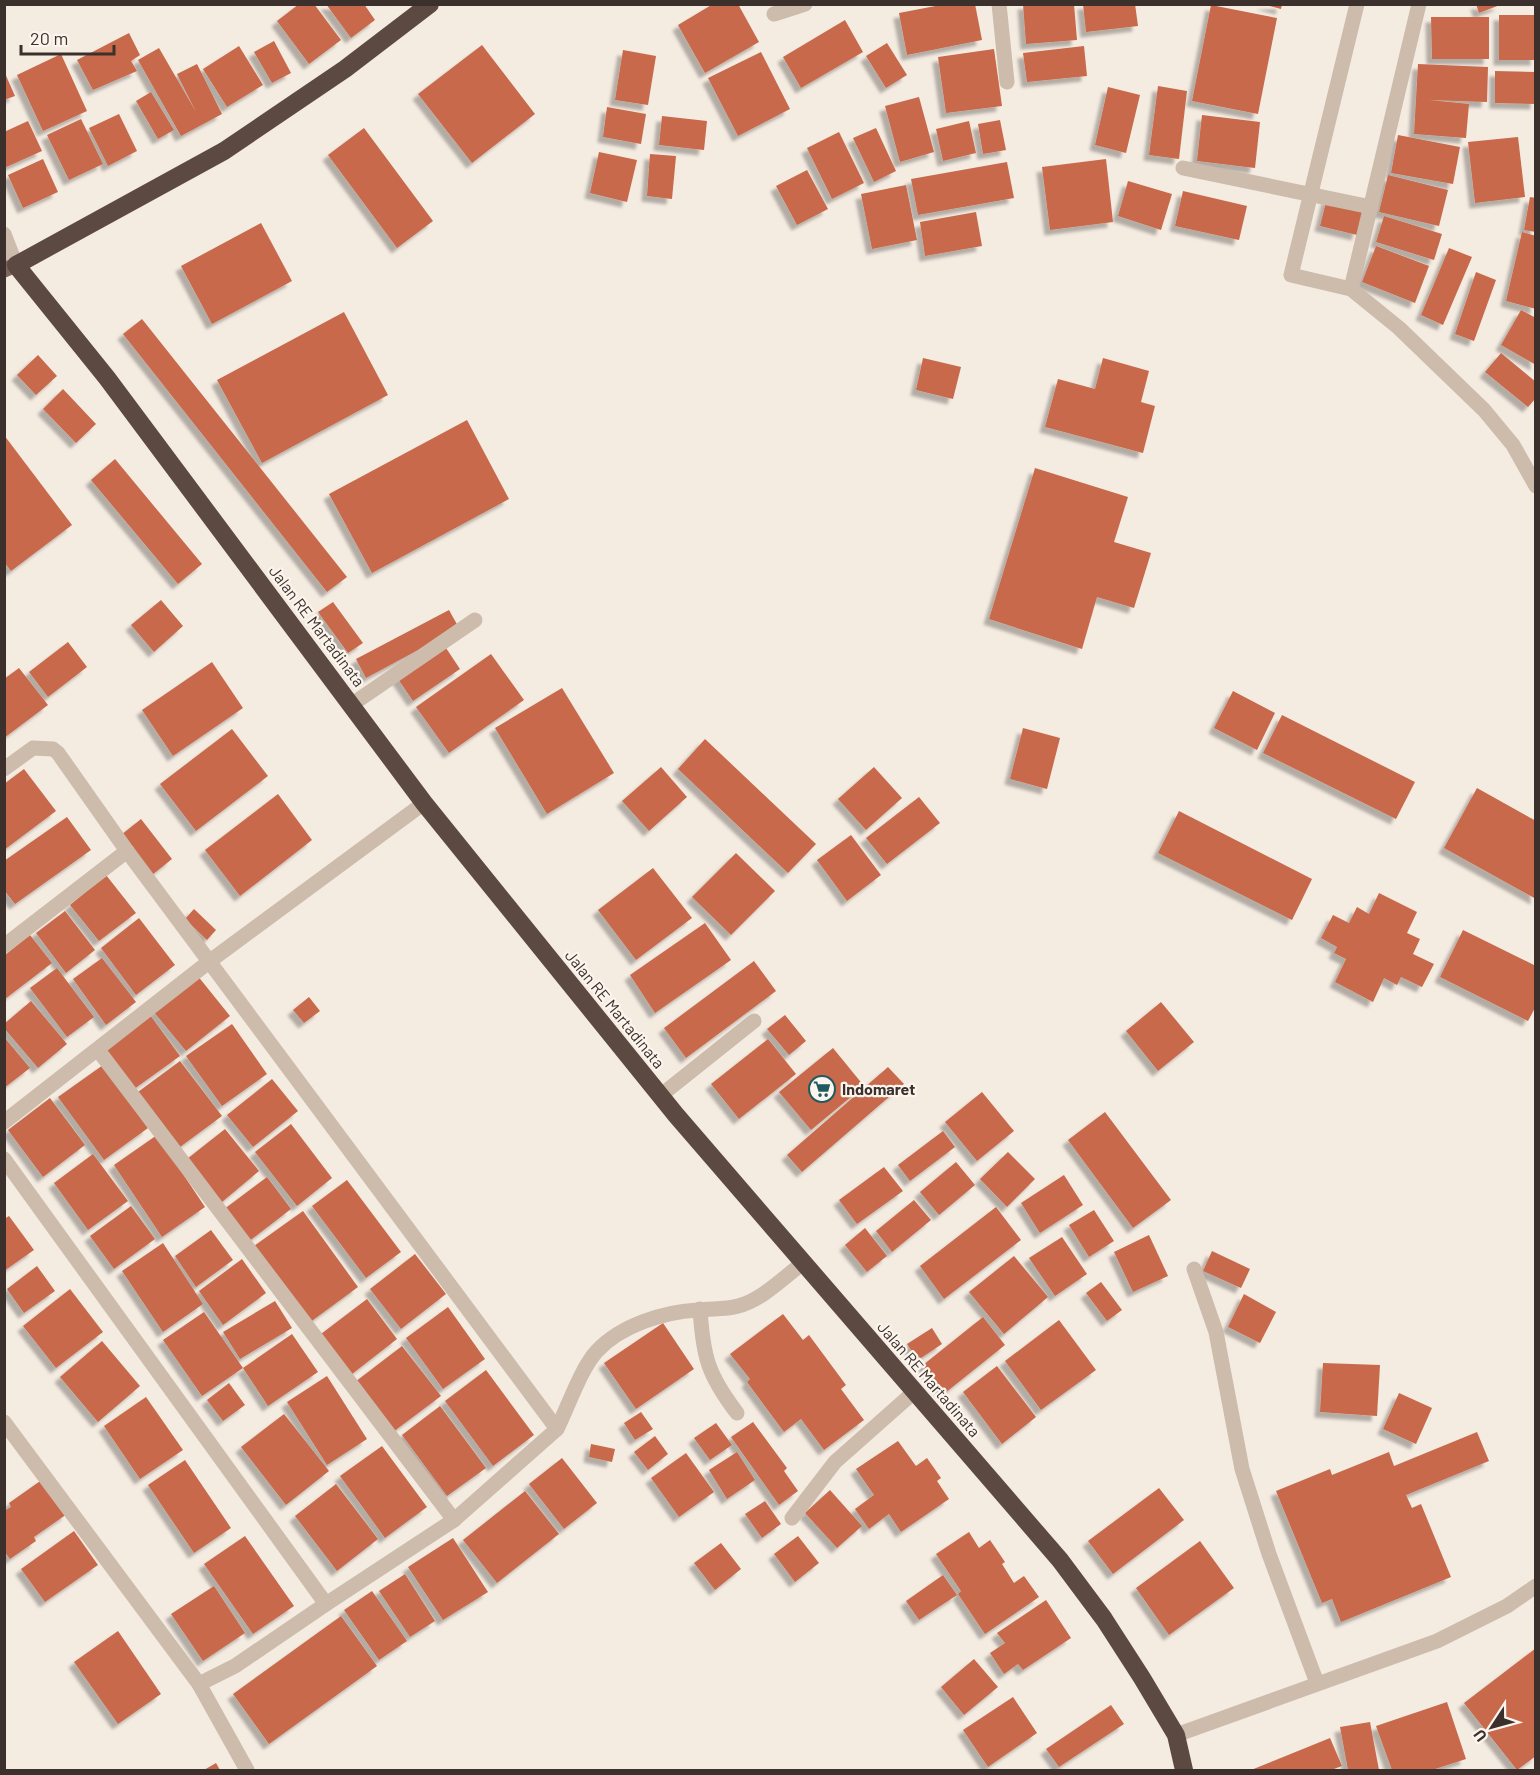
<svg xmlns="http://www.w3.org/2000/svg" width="1540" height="1775" font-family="Barlow,sans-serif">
<defs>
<filter id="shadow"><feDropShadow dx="-5.5" dy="5.5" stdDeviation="1.5" flood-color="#0004"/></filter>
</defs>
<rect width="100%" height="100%" fill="#f4ebe1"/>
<!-- building -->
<g fill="#c8694b" filter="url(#shadow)">
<path d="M299 4H314L341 40 309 64 277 21Z"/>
<path d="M326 4H364L375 20 351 38Z"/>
<path d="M713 4H738L759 42 705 73 678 25Z"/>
<path d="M946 4H975L982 40 907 55 899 13Z"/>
<path d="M1023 4H1074L1077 40 1026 44Z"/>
<path d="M1083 4H1135L1138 26 1086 32Z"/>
<path d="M1262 4H1282L1281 9Z"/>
<path d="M1476 4H1499L1500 5 1479 13Z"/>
<path d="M1211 5 1277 18 1258 114 1192 101Z"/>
<rect x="1499" y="15" width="37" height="45"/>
<path d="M1431 17H1489V59H1432Z"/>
<path d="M845 20 863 52 801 88 783 57Z"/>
<path d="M129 33 140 55 131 61 137 71 93 90 77 60Z"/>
<path d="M274 41 291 73 272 83 254 52Z"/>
<path d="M887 43 907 75 886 88 866 56Z"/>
<path d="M482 45 535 114 472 163 418 94Z"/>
<path d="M239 46 263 85 227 107 203 69Z"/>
<path d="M1084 46 1087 76 1027 82 1023 53Z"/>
<path d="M159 48 196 112 177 74 197 64 222 114 181 136 138 60Z"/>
<path d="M994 49 1002 106 946 113 938 57Z"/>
<path d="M623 50 656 56 648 105 615 100Z"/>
<path d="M761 52 790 109 738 136 708 78Z"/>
<path d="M61 54 87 111 43 131 17 75Z"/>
<path d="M1418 64 1488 67 1487 102 1429 100 1469 104 1466 138 1414 134Z"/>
<path d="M4 71 15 96 4 100Z"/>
<path d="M1495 71 1536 72V104L1495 103Z"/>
<path d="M1158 86 1187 91 1179 159 1149 155Z"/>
<path d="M1108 87 1140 95 1126 153 1095 145Z"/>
<path d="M151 92 174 130 158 139 136 101Z"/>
<path d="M919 97 934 152 900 162 885 106Z"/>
<path d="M607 107 646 114 641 144 603 137Z"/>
<path d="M119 114 137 151 108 166 89 128Z"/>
<path d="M1202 115 1260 122 1255 168 1197 161Z"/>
<path d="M662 116 707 121 704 150 659 145Z"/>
<path d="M81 119 103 164 69 180 47 135Z"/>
<path d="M1000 120 1006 150 983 154 978 124Z"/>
<path d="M28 121 42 151 4 168V132Z"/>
<path d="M969 121 976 153 943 161 936 129Z"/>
<path d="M364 128 433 221 397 248 328 155Z"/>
<path d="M876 128 896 171 874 182 853 138Z"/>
<path d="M839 132 864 183 832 199 807 148Z"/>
<path d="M1398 135 1460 147 1453 184 1391 173Z"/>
<path d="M1518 137 1525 197 1475 203 1468 142Z"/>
<path d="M599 152 637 160 627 202 590 193Z"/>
<path d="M650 154 676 156 672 199 647 196Z"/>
<path d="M43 159 58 192 23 208 8 175Z"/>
<path d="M1106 159 1113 222 1050 230 1042 167Z"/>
<path d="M1007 162 1014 198 918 215 911 179Z"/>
<path d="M807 170 828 209 797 225 776 186Z"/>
<path d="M1388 175 1448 190 1439 226 1379 212Z"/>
<path d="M1128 181 1172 194 1161 230 1118 216Z"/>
<path d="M906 185 917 240 872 249 861 194Z"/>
<path d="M1183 191 1247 206 1239 240 1175 226Z"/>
<path d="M1530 197 1536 198V232L1524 230Z"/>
<path d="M1327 198 1364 207 1357 235 1320 226Z"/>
<path d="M976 212 982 246 925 256 920 222Z"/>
<path d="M1384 216 1442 234 1434 260 1376 242Z"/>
<path d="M261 223 292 281 212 324 181 266Z"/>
<path d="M1522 232 1536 236V309L1506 301Z"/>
<path d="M1376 246 1429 266 1415 303 1362 282Z"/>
<path d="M1449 248 1472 257 1443 325 1421 315Z"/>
<path d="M1476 272 1496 280 1474 341 1455 334Z"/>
<path d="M1521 310 1536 318V365L1501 345Z"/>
<path d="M344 312 388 395 262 463 217 380Z"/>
<path d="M142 319 347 577 327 592 123 334Z"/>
<path d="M1501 353 1536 382V398L1528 407 1485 372Z"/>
<path d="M38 355 57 376 36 395 17 375Z"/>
<path d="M923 358 961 367 953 399 916 390Z"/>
<path d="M1103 358 1149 371 1141 402 1155 406 1143 453 1045 427 1058 379 1095 389Z"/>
<path d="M63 389 96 424 76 443 43 409Z"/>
<path d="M467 420 509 499 372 573 329 494Z"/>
<path d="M4 435 72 525 11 571 4 562Z"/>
<path d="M115 459 202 564 178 584 91 480Z"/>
<path d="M1035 468 1128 497 1114 542 1151 553 1134 608 1097 597 1082 649 989 619Z"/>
<path d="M161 600 183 626 154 652 131 625Z"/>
<path d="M333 602 363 643 348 653 318 612Z"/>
<path d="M449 610 459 628 366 678 356 659Z"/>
<path d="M68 642 87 667 48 697 29 672Z"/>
<path d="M444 645 460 669 413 701 396 676Z"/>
<path d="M491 654 524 700 449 753 416 707Z"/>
<path d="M212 662 243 708 173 756 142 710Z"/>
<path d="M19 668 48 705 4 738V679Z"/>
<path d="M562 688 614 773 547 814 495 728Z"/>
<path d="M1233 691 1275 713 1257 750 1214 728Z"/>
<path d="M1282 715 1415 782 1396 819 1263 753Z"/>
<path d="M1023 728 1060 738 1047 789 1010 779Z"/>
<path d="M232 729 268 776 196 831 160 784Z"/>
<path d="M705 739 816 844 788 873 678 769Z"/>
<path d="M661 767 687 797 649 831 622 801Z"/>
<path d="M874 767 902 798 866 830 838 799Z"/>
<path d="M24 769 56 811 4 850V784Z"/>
<path d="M1477 788 1536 821V899L1444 848Z"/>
<path d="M278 794 312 840 240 896 205 850Z"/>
<path d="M919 797 940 823 887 864 866 838Z"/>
<path d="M1179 811 1312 879 1292 920 1158 853Z"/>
<path d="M67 817 91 850 15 904 4 890V861Z"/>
<path d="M141 819 172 859 152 875 121 835Z"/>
<path d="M851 835 881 875 847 901 817 860Z"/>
<path d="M736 853 775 891 731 935 692 897Z"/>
<path d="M653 868 692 918 636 960 598 910Z"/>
<path d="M106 875 136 913 99 941 70 905Z"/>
<path d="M1379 893 1417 912 1407 933 1420 939 1413 954 1434 964 1422 987 1401 977 1397 985 1384 978 1373 1002 1335 982 1346 959 1334 953 1337 947 1321 938 1333 915 1349 923 1357 907 1369 914Z"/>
<path d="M194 909 216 930 207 940 185 919Z"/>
<path d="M65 911 95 950 66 973 36 933Z"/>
<path d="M139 918 175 965 136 995 101 948Z"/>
<path d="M705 923 731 960 655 1013 630 975Z"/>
<path d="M1463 930 1536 966V1006L1528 1021 1440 977Z"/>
<path d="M30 935 52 963 5 999V955Z"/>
<path d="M102 958 136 1002 106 1025 73 979Z"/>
<path d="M754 961 776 991 686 1058 664 1028Z"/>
<path d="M57 968 94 1017 67 1037 30 988Z"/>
<path d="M197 975 230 1016 186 1051 153 1011Z"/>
<path d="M309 997 320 1011 304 1023 293 1010Z"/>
<path d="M31 1001 67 1044 38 1068 4 1028V1024Z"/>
<path d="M1161 1002 1194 1042 1158 1071 1126 1031Z"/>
<path d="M150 1015 180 1056 134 1089 105 1048Z"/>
<path d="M785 1015 806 1041 789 1055 767 1029Z"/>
<path d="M232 1024 267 1074 222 1106 186 1056Z"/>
<path d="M4 1037 30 1068 4 1088Z"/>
<path d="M768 1039 796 1074 739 1119 711 1084Z"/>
<path d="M833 1048 864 1086 811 1130 779 1092Z"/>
<path d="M180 1061 222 1116 180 1147 138 1092Z"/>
<path d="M103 1065 148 1128 104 1160 58 1097Z"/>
<path d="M888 1067 904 1084 802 1172 787 1155Z"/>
<path d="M272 1079 298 1111 253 1147 227 1115Z"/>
<path d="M982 1092 1014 1131 977 1161 945 1122Z"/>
<path d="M50 1098 85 1145 43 1177 8 1130Z"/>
<path d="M1105 1112 1171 1200 1133 1228 1068 1140Z"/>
<path d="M291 1124 332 1178 297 1206 255 1152Z"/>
<path d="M225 1129 259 1171 222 1202 187 1159Z"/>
<path d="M943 1131 955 1147 910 1181 898 1165Z"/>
<path d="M157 1135 205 1207 162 1237 114 1165Z"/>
<path d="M1008 1152 1035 1179 1007 1207 980 1179Z"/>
<path d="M93 1154 128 1201 88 1230 54 1183Z"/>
<path d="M956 1162 975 1185 939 1215 920 1192Z"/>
<path d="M884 1167 903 1191 857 1224 839 1200Z"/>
<path d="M1064 1175 1083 1205 1040 1233 1021 1203Z"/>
<path d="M267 1177 291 1209 248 1242 223 1210Z"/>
<path d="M347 1180 401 1252 366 1278 312 1206Z"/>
<path d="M914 1200 931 1220 892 1252 876 1231Z"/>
<path d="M131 1206 155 1239 114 1269 90 1236Z"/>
<path d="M996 1207 1021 1240 944 1299 920 1266Z"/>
<path d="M1094 1210 1114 1241 1089 1257 1069 1225Z"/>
<path d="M303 1211 358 1287 309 1323 254 1246Z"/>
<path d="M9 1216 34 1250 4 1271V1219Z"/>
<path d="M865 1228 887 1256 867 1272 845 1245Z"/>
<path d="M211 1230 233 1260 196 1287 175 1256Z"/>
<path d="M1149 1235 1168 1276 1133 1292 1114 1252Z"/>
<path d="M1062 1237 1087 1274 1055 1296 1029 1258Z"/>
<path d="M163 1243 203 1304 163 1332 122 1271Z"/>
<path d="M1212 1251 1250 1269 1241 1288 1203 1271Z"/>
<path d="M415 1254 446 1294 401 1329 370 1289Z"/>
<path d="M1014 1256 1048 1297 1004 1334 969 1292Z"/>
<path d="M242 1259 266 1293 223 1325 199 1291Z"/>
<path d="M37 1266 55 1291 24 1313 7 1289Z"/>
<path d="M1101 1282 1122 1310 1107 1321 1086 1293Z"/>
<path d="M70 1289 103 1332 56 1368 23 1326Z"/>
<path d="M1244 1294 1276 1312 1260 1343 1228 1327Z"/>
<path d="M367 1299 397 1339 352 1374 321 1334Z"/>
<path d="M275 1301 292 1328 240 1359 223 1332Z"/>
<path d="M448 1307 485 1359 443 1389 406 1338Z"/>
<path d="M204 1312 243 1368 202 1396 163 1340Z"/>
<path d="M783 1314 803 1340 809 1335 846 1385 841 1389 864 1420 824 1450 801 1419 784 1432 747 1382 750 1379 730 1354Z"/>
<path d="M983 1317 1005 1345 945 1393 923 1365Z"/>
<path d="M1059 1320 1096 1370 1041 1410 1005 1361Z"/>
<path d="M663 1323 694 1369 636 1409 604 1363Z"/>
<path d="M932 1328 942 1344 918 1360 907 1344Z"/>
<path d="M292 1334 318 1372 268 1406 243 1368Z"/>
<path d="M102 1341 140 1386 98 1422 60 1377Z"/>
<path d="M402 1346 441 1396 393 1432 355 1382Z"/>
<path d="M1323 1363 1380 1365 1377 1416 1320 1412Z"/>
<path d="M997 1366 1036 1417 1002 1444 963 1392Z"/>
<path d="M486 1370 534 1435 493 1466 445 1401Z"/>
<path d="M327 1376 367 1439 327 1465 287 1402Z"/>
<path d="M229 1383 245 1405 223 1421 207 1400Z"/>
<path d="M1399 1393 1432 1408 1416 1444 1383 1429Z"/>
<path d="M146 1397 183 1450 140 1479 104 1426Z"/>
<path d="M440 1406 486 1468 447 1496 402 1435Z"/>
<path d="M641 1412 653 1429 635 1440 624 1423Z"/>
<path d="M284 1414 329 1471 286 1505 241 1447Z"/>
<path d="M753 1422 787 1468 784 1471 798 1491 779 1505 731 1437Z"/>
<path d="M716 1423 732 1445 710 1460 694 1438Z"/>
<path d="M1477 1432 1489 1461 1406 1495 1412 1508 1421 1504 1451 1577 1341 1622 1332 1599 1322 1603 1276 1491 1330 1469 1332 1475 1389 1452 1394 1466Z"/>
<path d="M655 1436 668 1454 648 1470 634 1452Z"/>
<path d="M898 1441 916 1466 927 1458 941 1478 937 1481 949 1499 901 1532 889 1514 869 1529 855 1509 874 1495 856 1469Z"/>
<path d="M591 1444 615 1449 612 1462 589 1457Z"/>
<path d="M382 1446 427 1507 385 1538 340 1476Z"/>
<path d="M737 1452 755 1480 727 1499 709 1470Z"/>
<path d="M686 1453 714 1492 679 1517 651 1478Z"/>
<path d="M562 1458 597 1503 564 1529 529 1484Z"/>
<path d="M185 1460 231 1528 194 1553 148 1485Z"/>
<path d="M43 1479 67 1514 34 1537 36 1541 10 1559 4 1551V1511L11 1507 9 1503Z"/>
<path d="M336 1484 378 1539 337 1571 295 1516Z"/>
<path d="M1159 1488 1184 1520 1113 1574 1088 1541Z"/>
<path d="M830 1490 862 1526 837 1548 805 1513Z"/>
<path d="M525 1491 559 1534 497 1583 463 1540Z"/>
<path d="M765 1501 781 1524 762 1538 745 1514Z"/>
<path d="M74 1531 98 1565 45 1602 21 1569Z"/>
<path d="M969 1532 979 1548 990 1540 1005 1562 1002 1564 1014 1583 1024 1576 1039 1597 985 1634 958 1594 961 1591 936 1554Z"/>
<path d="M245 1536 294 1606 253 1634 204 1564Z"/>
<path d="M798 1536 819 1563 795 1582 774 1554Z"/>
<path d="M453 1538 488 1592 443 1620 408 1567Z"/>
<path d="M1200 1541 1234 1588 1169 1635 1136 1588Z"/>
<path d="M721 1543 741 1569 715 1590 694 1563Z"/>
<path d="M405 1574 435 1621 410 1637 379 1591Z"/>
<path d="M943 1575 957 1595 919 1620 906 1601Z"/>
<path d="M214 1586 245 1633 203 1661 171 1614Z"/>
<path d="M372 1591 407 1641 379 1660 344 1610Z"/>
<path d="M1046 1600 1071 1638 1023 1670 1018 1664 1004 1674 990 1653 1005 1643 997 1633Z"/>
<path d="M341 1616 377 1666 269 1744 233 1694Z"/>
<path d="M118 1631 161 1694 118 1724 74 1662Z"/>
<path d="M1536 1648V1756L1517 1770 1464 1703Z"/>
<path d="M974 1659 998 1687 964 1715 941 1687Z"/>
<path d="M1013 1697 1037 1733 988 1767 963 1730Z"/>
<path d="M1447 1702 1466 1759 1432 1770H1392L1376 1726Z"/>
<path d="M1111 1705 1124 1724 1059 1767 1046 1749Z"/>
<path d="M1370 1722 1379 1770H1348L1340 1727Z"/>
<path d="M1330 1738 1342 1766 1331 1770H1251Z"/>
<path d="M216 1763 220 1770H204Z"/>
</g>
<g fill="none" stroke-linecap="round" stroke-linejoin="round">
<!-- minor -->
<g stroke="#cdbbac" stroke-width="15">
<path d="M999 4 1007 82"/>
<path d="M1357 4 1291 275 1351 289 1399 328 1484 410 1513 445 1536 486"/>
<path d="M774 14 805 4"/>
<path d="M1183 168 1371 207"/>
<path d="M4 234 16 265"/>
<path d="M1351 289 1419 4"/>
<path d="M351 705 475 620"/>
<path d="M4 769 33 748 53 749 58 753 127 851 557 1429 454 1520 326 1604"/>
<path d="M4 946 127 851"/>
<path d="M98 1050 454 1520"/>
<path d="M660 1096 754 1021"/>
<path d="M4 1122 210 961 424 803"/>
<path d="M4 1159 326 1604 235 1666 199 1684 247 1770"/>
<path d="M1194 1269 1216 1332 1242 1469 1269 1554 1317 1683"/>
<path d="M700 1309C703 1357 708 1375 737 1413"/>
<path d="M4 1422 199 1684"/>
<path d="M557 1429C568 1407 581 1368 597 1351 621 1325 664 1312 697 1310 712 1308 724 1310 738 1306 762 1300 784 1277 803 1263"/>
<path d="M792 1518 835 1462 914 1392"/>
<path d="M1176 1735 1437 1641 1507 1606 1536 1586"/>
</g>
<!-- major -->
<path stroke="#7d675c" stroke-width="15" d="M4 270 16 265"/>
<!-- highway -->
<path stroke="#5c4a42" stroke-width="18" d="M430 4 345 69 224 151 16 265 107 378 424 803 676 1115 1060 1560 1104 1619 1142 1678 1176 1735 1184 1770"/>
</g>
<!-- icons -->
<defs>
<symbol id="supermarket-ring" viewBox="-11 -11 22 22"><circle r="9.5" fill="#fbf5ee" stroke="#1f5a5e" stroke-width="1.5"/><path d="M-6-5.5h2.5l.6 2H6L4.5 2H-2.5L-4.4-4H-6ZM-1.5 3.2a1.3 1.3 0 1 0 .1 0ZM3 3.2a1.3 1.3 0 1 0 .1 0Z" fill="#1f5a5e"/></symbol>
</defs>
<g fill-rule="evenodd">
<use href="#supermarket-ring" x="807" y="1074" width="30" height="30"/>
</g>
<g text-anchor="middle" stroke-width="4.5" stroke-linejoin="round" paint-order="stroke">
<!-- street labels -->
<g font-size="16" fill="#3b302b" stroke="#fbf5ee">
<text transform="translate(317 626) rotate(53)" y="6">Jalan RE Martadinata</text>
<text transform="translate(615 1009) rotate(51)" y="6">Jalan RE Martadinata</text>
<text transform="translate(929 1379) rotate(49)" y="6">Jalan RE Martadinata</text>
</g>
<!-- poi labels -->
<g font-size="16" font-weight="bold" fill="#3b302b" stroke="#fbf5ee" text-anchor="start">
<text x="842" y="1095">Indomaret</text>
</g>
</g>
<!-- border -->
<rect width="1540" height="1775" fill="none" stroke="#3b302b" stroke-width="12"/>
<!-- north arrow -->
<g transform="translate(1492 1727) rotate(234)" stroke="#fbf5ee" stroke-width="4.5" paint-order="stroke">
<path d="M0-4.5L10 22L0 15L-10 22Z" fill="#3b302b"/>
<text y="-9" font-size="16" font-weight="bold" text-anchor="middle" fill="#3b302b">U</text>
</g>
<!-- scale -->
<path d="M21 45v9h93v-9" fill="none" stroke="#3b302b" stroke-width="3"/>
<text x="30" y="45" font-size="18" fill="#3b302b" stroke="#fbf5ee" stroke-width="4.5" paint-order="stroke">20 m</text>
</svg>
